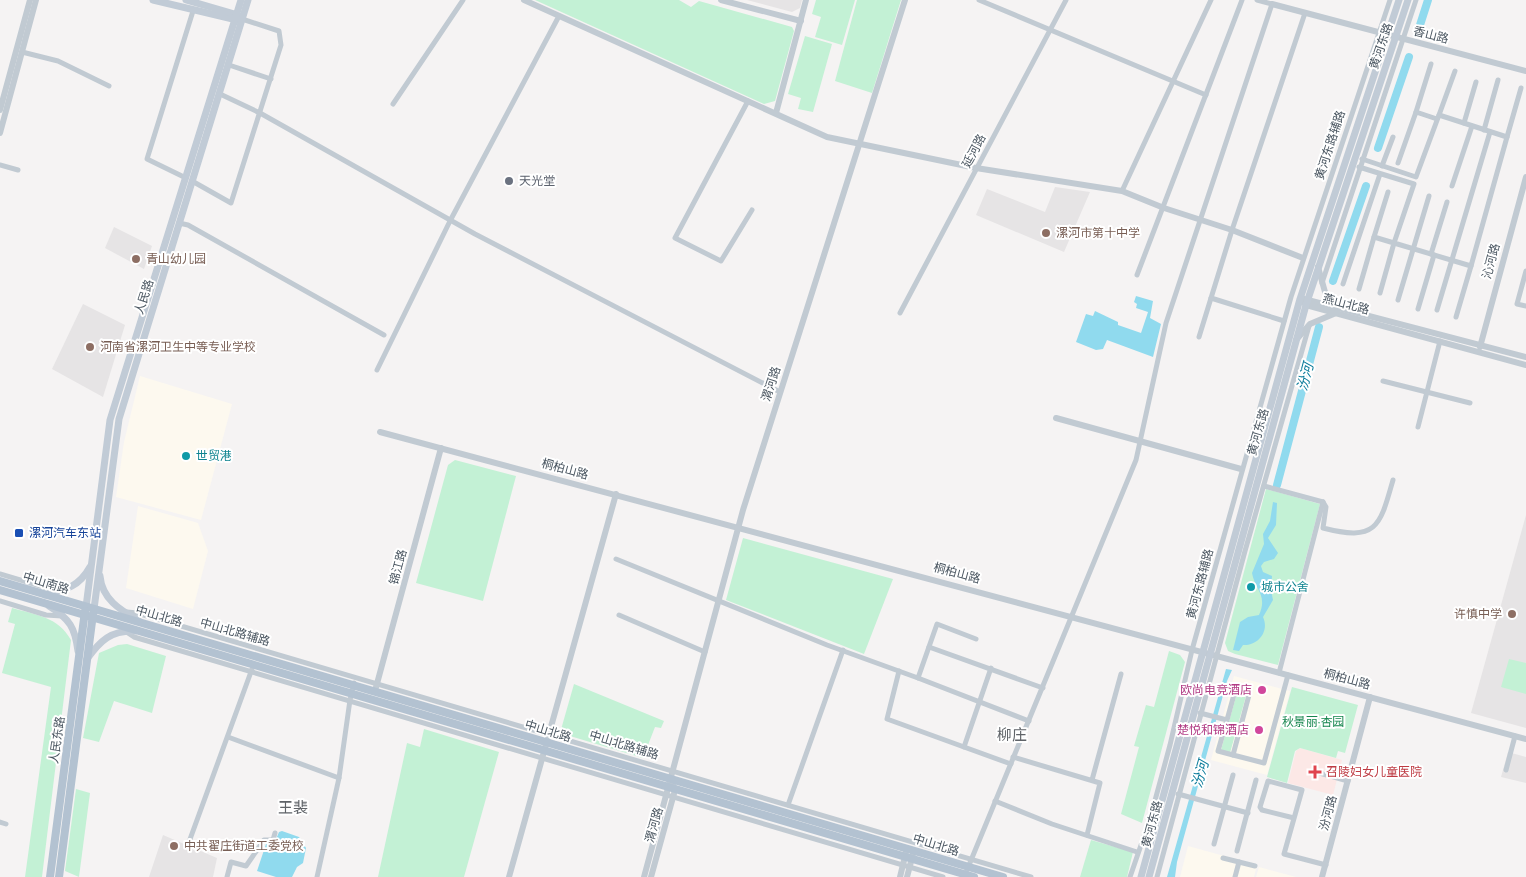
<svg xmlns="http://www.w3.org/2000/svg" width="1526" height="877" font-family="Barlow,'Noto Sans SC',sans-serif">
<rect width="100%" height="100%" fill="#f5f3f3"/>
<!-- commercial -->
<g fill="#fdf9ef">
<path d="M140 376 232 404 201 520 116 497 124 442Z"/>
<path d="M138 506 198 523 208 551 193 609 126 588Z"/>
<path d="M1234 676 1290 691 1267 775 1211 760Z"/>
<path d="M1188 846 1257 865 1254 877H1180Z"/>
<path d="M1259 867 1296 877H1256Z"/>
</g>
<!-- education -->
<g fill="#e6e4e5">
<path d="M747 0H802L800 8 792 12Z"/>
<path d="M1055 187 1090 192 1064 252 976 215 987 189 1045 212Z"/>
<path d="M114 227 152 246 144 269 105 248Z"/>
<path d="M83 304 125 325 103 397 52 369Z"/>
<path d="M1526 515V728L1471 713Z"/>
<path d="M1508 752 1526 757V783L1501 777Z"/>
<path d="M163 835 217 858 213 877H149Z"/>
</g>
<!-- medical -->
<path fill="#fce8e6" d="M1300 748 1342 760 1333 795 1288 783 1296 751Z"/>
<!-- green -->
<g fill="#c3f1d5">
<path d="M535 0H679L691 7 699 1 792 27 794 31 775 101 764 104Z"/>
<path d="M816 0H855L842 45 815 37 821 17 812 14Z"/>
<path d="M857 0H901L872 93 835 81Z"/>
<path d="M805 36 832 44 813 112 798 109 801 98 788 94Z"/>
<path d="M455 460 516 476 483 601 416 583 448 465Z"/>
<path d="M1266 489 1320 504 1278 665 1235 654 1228 651 1225 643Z"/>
<path d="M743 538 893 579 864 654 726 600Z"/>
<path d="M12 608C37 615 58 617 71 640L42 877H25L51 687 2 673 15 624 8 622Z"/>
<path d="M127 644 166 656 152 713 114 701 99 742 83 738 99 653 118 645Z"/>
<path d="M1169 651 1180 655 1185 662 1142 823 1121 814 1139 747 1134 746 1146 705 1154 707Z"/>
<path d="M1509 659 1526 663V694L1501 687Z"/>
<path d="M574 684 664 721 661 728 655 727 643 758 560 733Z"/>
<path d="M1292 687 1358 705 1345 753 1338 751 1336 758 1300 748 1295 751 1287 783 1267 777Z"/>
<path d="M1237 693 1246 696 1230 753 1221 750Z"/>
<path d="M424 729 499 752 464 877H378L407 743 420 747Z"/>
<path d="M76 789 90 793 79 877 65 871Z"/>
<path d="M1091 840 1133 852 1127 877H1080Z"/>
</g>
<!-- water -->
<g fill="#90daee">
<path d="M1136 296 1153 301 1150 318 1161 324 1153 357 1107 340 1103 349 1096 350 1076 342 1086 314 1093 316 1095 311 1118 322V325L1141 333 1148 312 1136 308 1137 304 1134 302Z"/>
<path d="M1273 502 1277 503 1276 525 1268 538 1278 553 1274 559 1264 562 1261 566 1263 572 1272 576 1271 590 1273 600 1263 617C1270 632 1257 646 1243 645L1239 651 1233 650 1240 622 1248 617 1259 615C1268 595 1255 590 1252 573L1264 544 1263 534 1270 521Z"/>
<path d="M1226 669 1232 670 1227 681 1177 862 1175 877H1167Z"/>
<path d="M282 831 299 837 306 848 303 863 297 867 292 877H276L257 871 267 841 274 844 279 832Z"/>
</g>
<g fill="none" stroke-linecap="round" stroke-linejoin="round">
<!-- river -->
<g stroke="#90daee" stroke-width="8">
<path d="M1420 25 1428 0"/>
<path d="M1378 148 1409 57"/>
<path d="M1333 281 1366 186"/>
<path d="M1277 485 1319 327"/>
</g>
<!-- minor -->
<g stroke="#c1cad2" stroke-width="5">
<path d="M979 0 1206 95"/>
<path d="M22 52 58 61 109 86"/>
<path d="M229 65 271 79"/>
<path d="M220 94 260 113 475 234 780 392"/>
<path d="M748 101 675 238 721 261 752 210"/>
<path d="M393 104 463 0"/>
<path d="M1416 112 1431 64"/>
<path d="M1439 115 1455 71"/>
<path d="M1464 123 1476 82"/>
<path d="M1484 130 1498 80"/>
<path d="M1507 137 1521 88"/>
<path d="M1398 163 1416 112 1437 119"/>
<path d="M0 165 18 170"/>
<path d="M1382 166 1393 137"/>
<path d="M1359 167 1414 184 1394 243 1471 266 1507 137 1439 115 1416 177 1362 159"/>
<path d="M186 178 147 159 193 11"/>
<path d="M192 181 231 203 281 45 279 31 242 19"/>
<path d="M1452 186 1472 126"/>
<path d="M1122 191 1211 0"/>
<path d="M179 223 188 225 384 335"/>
<path d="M1374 237 1388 192"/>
<path d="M1431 254 1447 202"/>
<path d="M1526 271 1517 304 1526 306"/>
<path d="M1137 275 1242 0"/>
<path d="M1322 283 1416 0"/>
<path d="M1343 284 1380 174"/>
<path d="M1359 289 1374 237 1394 243 1380 293"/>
<path d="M1211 298 1284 321"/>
<path d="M1398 300 1429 196"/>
<path d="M1418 309 1434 255"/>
<path d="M1437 310 1490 132"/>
<path d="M900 313 1066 0"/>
<path d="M1456 317 1471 266"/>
<path d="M1199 337 1232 230 1305 13"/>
<path d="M377 370 450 221 559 16"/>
<path d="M1383 381 1470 403"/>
<path d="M1418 427 1440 341"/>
<path d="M1264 486 1323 502 1279 673"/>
<path d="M1323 502 1326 507 1323 528C1377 542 1380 526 1393 480"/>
<path d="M616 559 827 645 918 678 937 624 976 639"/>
<path d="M0 574 57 591"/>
<path d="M0 601 46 615 62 616"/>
<path d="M127 612 137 613 1031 877"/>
<path d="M619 615 705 652"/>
<path d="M125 631 134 637 943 877"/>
<path d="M929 647 1043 688"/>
<path d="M899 671 887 719 1011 764"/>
<path d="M918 678 1029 721"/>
<path d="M1200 713 1227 720 1218 751 1233 755 1249 695 1235 691 1227 720"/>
<path d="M228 737 339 778"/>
<path d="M964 747 991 668"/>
<path d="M1233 755 1264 763 1288 675"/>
<path d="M1013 757 1100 783 1087 835"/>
<path d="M1506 770 1515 736"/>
<path d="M1316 772 1348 781"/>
<path d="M1092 780 1121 674"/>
<path d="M1178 794 1248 813"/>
<path d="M995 801 1052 824 1137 852"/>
<path d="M788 805 843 650"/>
<path d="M1294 818 1262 810 1260 807 1268 781 1302 790 1284 854 1326 865"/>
<path d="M0 822 6 824"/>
<path d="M189 842 252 669"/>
<path d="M1214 844 1233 775"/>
<path d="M1237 851 1256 780"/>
<path d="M1223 858 1255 866"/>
<path d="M967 870 1136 460 1166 323 1272 4 1257 0"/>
<path d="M227 877 231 862 246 866 264 840H273L275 833"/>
<path d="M317 877 339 778 350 700 354 683"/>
<path d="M1130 877 1150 819 1170 745 1192 650 1291 297 1390 0"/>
<path d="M1157 877 1245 551 1309 326"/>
<path d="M1235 877 1239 862"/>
</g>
<!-- tertiary -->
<g stroke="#c1cad2" stroke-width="6">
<path d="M524 0 827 137 976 168 1122 191 1164 208 1232 230 1303 258"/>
<path d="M721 0 801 21"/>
<path d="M1272 4 1526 71"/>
<path d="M0 110 30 0"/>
<path d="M776 113 806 0"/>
<path d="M0 133 36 0"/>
<path d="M1318 267 1325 292 1335 304"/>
<path d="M1304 299 1526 357"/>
<path d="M1303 302 1306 305 1526 365"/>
<path d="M1296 340 1310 324 1336 313"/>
<path d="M1480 347 1526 177"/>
<path d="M1056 418 1241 469"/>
<path d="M380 432C763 531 1144 637 1526 739"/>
<path d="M375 691 441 448"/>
<path d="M509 877 616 494"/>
<path d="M644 877 743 510 905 0"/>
<path d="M651 877 675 790 673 785"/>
<path d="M900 877 907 848"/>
<path d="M907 877 913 854"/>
<path d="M1322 877 1370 697"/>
</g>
<!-- secondary -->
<g stroke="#c1cbd6" stroke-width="7">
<path d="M153 0 237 20"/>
<path d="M186 0 238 15"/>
<path d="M100 576C102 599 120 610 138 620"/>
<path d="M45 595C65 590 79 587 90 567"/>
<path d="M49 606C70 619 75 628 78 651"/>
<path d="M86 607 110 420 241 0"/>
<path d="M94 609 119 419 248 0"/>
<path d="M87 659C100 641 111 630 135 631"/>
<path d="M1141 877 1300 299 1399 0"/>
<path d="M1149 877 1306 305 1408 0"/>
</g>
<!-- primary -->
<g stroke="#b3c2d1" stroke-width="8">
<path d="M0 581 1003 877"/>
<path d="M0 590 974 877"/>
<path d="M50 877 85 611"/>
<path d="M59 877 93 614"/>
</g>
</g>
<!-- markers -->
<circle fill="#6b7280" stroke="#fff" stroke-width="2" cx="509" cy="181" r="5"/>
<g fill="#8d6e63" stroke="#fff" stroke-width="2">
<circle cx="1046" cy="233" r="5"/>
<circle cx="136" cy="259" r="5"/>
<circle cx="90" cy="347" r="5"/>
<circle cx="1512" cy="614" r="5"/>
<circle cx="174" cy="846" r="5"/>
</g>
<g fill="#0f9aa8" stroke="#fff" stroke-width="2">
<circle cx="186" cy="456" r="5"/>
<circle cx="1251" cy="587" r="5"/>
</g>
<rect fill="#1a4fb4" stroke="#fff" stroke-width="2" x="14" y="528" width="10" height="10" rx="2.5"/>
<g fill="#d1479c" stroke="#fff" stroke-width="2">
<circle cx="1262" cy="690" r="5"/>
<circle cx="1259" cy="730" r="5"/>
</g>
<path fill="#e0444e" stroke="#fff" stroke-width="2" d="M1312.5 764.5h5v5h5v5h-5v5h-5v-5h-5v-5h5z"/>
<g text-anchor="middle" stroke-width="4" stroke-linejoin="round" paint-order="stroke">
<!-- street labels -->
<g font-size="12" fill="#4a5661" stroke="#fff">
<text transform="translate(1431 35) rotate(14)" y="4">香山路</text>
<text transform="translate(1381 46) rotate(-71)" y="4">黄河东路</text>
<text transform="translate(1330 145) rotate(-72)" y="4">黄河东路辅路</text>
<text transform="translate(974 151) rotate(-62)" y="4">延河路</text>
<text transform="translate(1491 261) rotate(-75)" y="4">沁河路</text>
<text transform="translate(144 297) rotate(-72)" y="4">人民路</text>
<text transform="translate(1346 304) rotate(15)" y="4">燕山北路</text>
<text transform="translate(771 384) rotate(-72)" y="4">渭河路</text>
<text transform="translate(1258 432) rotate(-74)" y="4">黄河东路</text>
<text transform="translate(565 469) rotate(15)" y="4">桐柏山路</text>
<text transform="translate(398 567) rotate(-75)" y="4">锦江路</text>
<text transform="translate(957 573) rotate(15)" y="4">桐柏山路</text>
<text transform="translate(46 583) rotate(17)" y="4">中山南路</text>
<text transform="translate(1200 584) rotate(-75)" y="4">黄河东路辅路</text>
<text transform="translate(159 616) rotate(16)" y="4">中山北路</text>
<text transform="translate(235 632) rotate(16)" y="4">中山北路辅路</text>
<text transform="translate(1347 679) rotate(15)" y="4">桐柏山路</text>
<text transform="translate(548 731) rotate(17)" y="4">中山北路</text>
<text transform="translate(57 740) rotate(-82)" y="4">人民东路</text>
<text transform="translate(624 745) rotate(17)" y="4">中山北路辅路</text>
<text transform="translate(1328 813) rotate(-75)" y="4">汾河路</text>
<text transform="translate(1152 824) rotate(-75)" y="4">黄河东路</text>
<text transform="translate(654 825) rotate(-74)" y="4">渭河路</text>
<text transform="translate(936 845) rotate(17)" y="4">中山北路</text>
</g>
<!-- worship labels -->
<g font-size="12" fill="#5b616d" stroke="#fff" text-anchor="start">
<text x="519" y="185">天光堂</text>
</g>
<!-- education labels -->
<g font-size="12" fill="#785e54" stroke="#fff" text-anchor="start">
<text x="1056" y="237">漯河市第十中学</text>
<text x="146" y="263">青山幼儿园</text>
<text x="100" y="351">河南省漯河卫生中等专业学校</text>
<text x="1502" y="618" text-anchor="end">许慎中学</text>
<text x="184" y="850">中共翟庄街道工委党校</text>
</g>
<!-- culture labels -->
<g font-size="12" fill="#0d838f" stroke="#fff" text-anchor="start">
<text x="196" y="460">世贸港</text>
<text x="1261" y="591">城市公舍</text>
</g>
<!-- transit labels -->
<g font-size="12" fill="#164399" stroke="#fff" text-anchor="start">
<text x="29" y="537">漯河汽车东站</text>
</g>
<!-- hotel labels -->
<g font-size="12" fill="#b23c85" stroke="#fff" text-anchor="end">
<text x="1252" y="694">欧尚电竞酒店</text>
<text x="1249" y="734">楚悦和锦酒店</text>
</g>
<!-- park labels -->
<g font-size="12" fill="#17864f" stroke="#fff">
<text x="1313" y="726">秋景丽·杏园</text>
</g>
<!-- health labels -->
<g font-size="12" fill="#be3a42" stroke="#fff" text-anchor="start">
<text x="1326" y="776">召陵妇女儿童医院</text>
</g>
<!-- water labels -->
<g font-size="14" font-style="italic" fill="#0c7c9b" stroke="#fff">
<text transform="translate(1305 377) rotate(-75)" y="5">汾河</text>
<text transform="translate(1200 774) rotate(-74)" y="5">汾河</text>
</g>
<!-- quarter labels -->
<g font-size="15" fill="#5f6368" stroke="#fff">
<text x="1012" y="740">柳庄</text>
<text x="293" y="813">王裴</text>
</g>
</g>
</svg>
